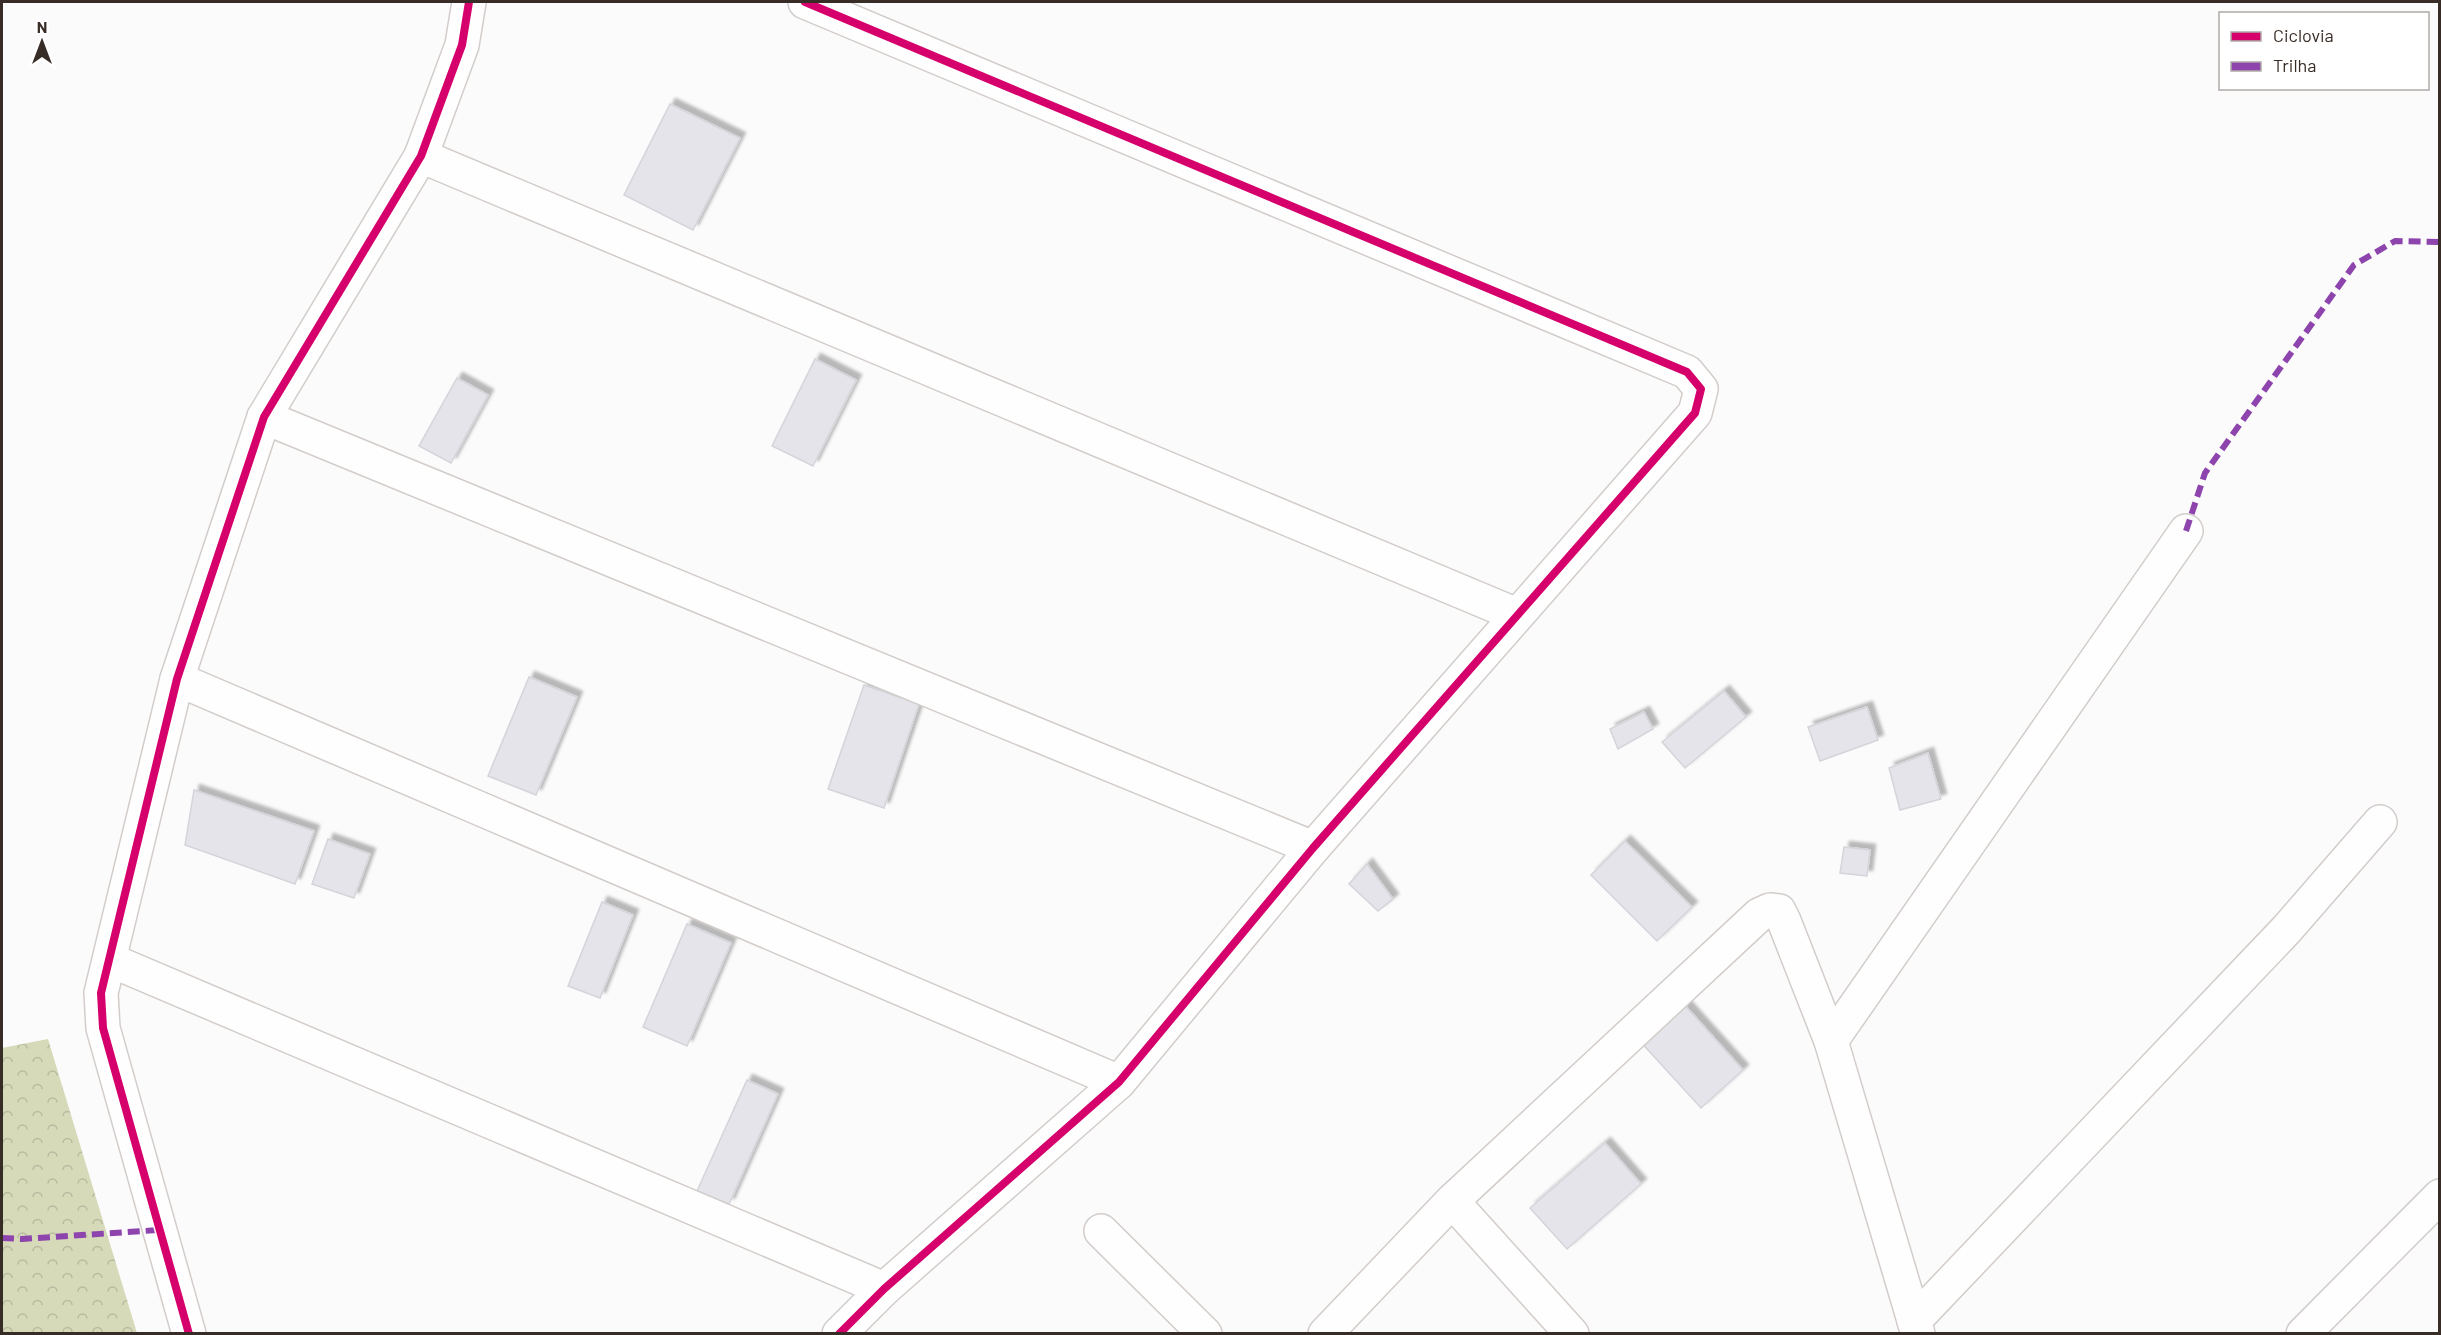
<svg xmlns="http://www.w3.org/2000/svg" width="2441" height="1335" font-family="Barlow,sans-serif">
<defs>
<pattern id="forest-crowns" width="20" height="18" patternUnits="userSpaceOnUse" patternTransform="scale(1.5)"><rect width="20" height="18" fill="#d6dab9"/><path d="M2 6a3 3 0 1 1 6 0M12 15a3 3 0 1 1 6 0" fill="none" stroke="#b8bb9f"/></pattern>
<filter id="shadow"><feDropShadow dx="5.5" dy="-5.5" stdDeviation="1.5" flood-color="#0004"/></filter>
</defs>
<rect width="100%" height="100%" fill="#fbfbfb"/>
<!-- forest -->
<path fill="url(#forest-crowns)" d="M48 1039 137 1333H2V1048Z"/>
<!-- building -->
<g fill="#e4e4ea" stroke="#d4d5db" stroke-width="1.5" filter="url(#shadow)">
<path d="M670 104 740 138 693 230 624 195Z"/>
<path d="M815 359 856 380 813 466 772 446Z"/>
<path d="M457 378 488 395 451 463 419 446Z"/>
<path d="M529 677 577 697 536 795 488 776Z"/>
<path d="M864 685 919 704 884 808 828 789Z"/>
<path d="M1724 691 1746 717 1685 768 1662 742Z"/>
<path d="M1867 707 1878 740 1820 761 1808 727Z"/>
<path d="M1644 712 1653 729 1618 749 1610 729Z"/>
<path d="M1928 753 1941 799 1900 810 1889 768Z"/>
<path d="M194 790 314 831 295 884 185 845Z"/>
<path d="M328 839 370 854 354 898 312 884Z"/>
<path d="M1625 841 1692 907 1657 941 1591 875Z"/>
<path d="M1844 847 1870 850 1867 876 1840 873Z"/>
<path d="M1367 864 1393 899 1378 911 1349 884Z"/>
<path d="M602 902 633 915 600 998 568 986Z"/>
<path d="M687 924 731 943 687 1046 643 1027Z"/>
<path d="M1680 1000 1743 1070 1701 1108 1637 1038Z"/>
<path d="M747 1080 778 1094 729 1204 697 1191Z"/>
<path d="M1605 1143 1641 1184 1567 1249 1530 1208Z"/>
</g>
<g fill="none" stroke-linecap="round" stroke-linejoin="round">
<defs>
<g id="street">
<path d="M805 2 1687 372 1701 389 1695 413 1313 848 1119 1082 884 1289 839 1334"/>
<path d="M421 156 1517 615"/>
<path d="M264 417 1313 848"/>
<path d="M177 679 1119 1082"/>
<path d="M110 960 884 1289"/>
<path d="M1831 1041 2186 531"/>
<path d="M1452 1201 1572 1334"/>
<path d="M1101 1231 1205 1334"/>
<path d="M1914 1321 2287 929 2380 822"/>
<path d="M189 1334 103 1028 101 993 177 679 264 417 421 156 462 45 469 2"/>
<path d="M1325 1334 1452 1201 1759 915 1770 910 1779 911 1784 921 1831 1041 1918 1334"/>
<path d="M2303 1334 2440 1196"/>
</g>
</defs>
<!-- street casing -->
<use href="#street" stroke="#d2cdca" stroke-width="36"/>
<!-- street -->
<use href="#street" stroke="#fefefe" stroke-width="33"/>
<!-- quiet -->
<g stroke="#8e44ad" stroke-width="6" stroke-dasharray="12 6" stroke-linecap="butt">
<path d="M2186 531 2205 473 2354 265 2395 241 2440 242"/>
<path d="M2 1238 22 1239 159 1230"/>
</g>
<defs>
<g id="cycleway">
<path d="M805 2 1687 372 1701 389 1695 413 1313 848 1119 1082 884 1289 839 1334"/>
<path d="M189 1334 103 1028 101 993 177 679 264 417 421 156 462 45 469 2"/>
</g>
</defs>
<!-- cycleway casing -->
<use href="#cycleway" stroke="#fff" stroke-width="11"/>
<!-- cycleway -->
<use href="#cycleway" stroke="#d6006c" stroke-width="8"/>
</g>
<!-- border -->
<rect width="2441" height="1335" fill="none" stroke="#382c26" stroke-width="6"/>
<!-- legend -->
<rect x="2219" y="12" width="210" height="78" fill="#ffffff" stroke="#afaba8" stroke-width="1.5"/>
<rect x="2231" y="32" width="30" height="9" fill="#d6006c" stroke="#afaba8" stroke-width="1.5"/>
<text x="2273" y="42" font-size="18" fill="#382c26">Ciclovia</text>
<rect x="2231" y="62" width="30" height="9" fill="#8e44ad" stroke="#afaba8" stroke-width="1.5"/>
<text x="2273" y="72" font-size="18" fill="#382c26">Trilha</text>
<!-- north arrow -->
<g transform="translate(42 42)" stroke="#ffffff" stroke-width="4.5" paint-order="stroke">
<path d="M0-4.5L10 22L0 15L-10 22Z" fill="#382c26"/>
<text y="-9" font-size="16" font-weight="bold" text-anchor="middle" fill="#382c26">N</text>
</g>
</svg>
